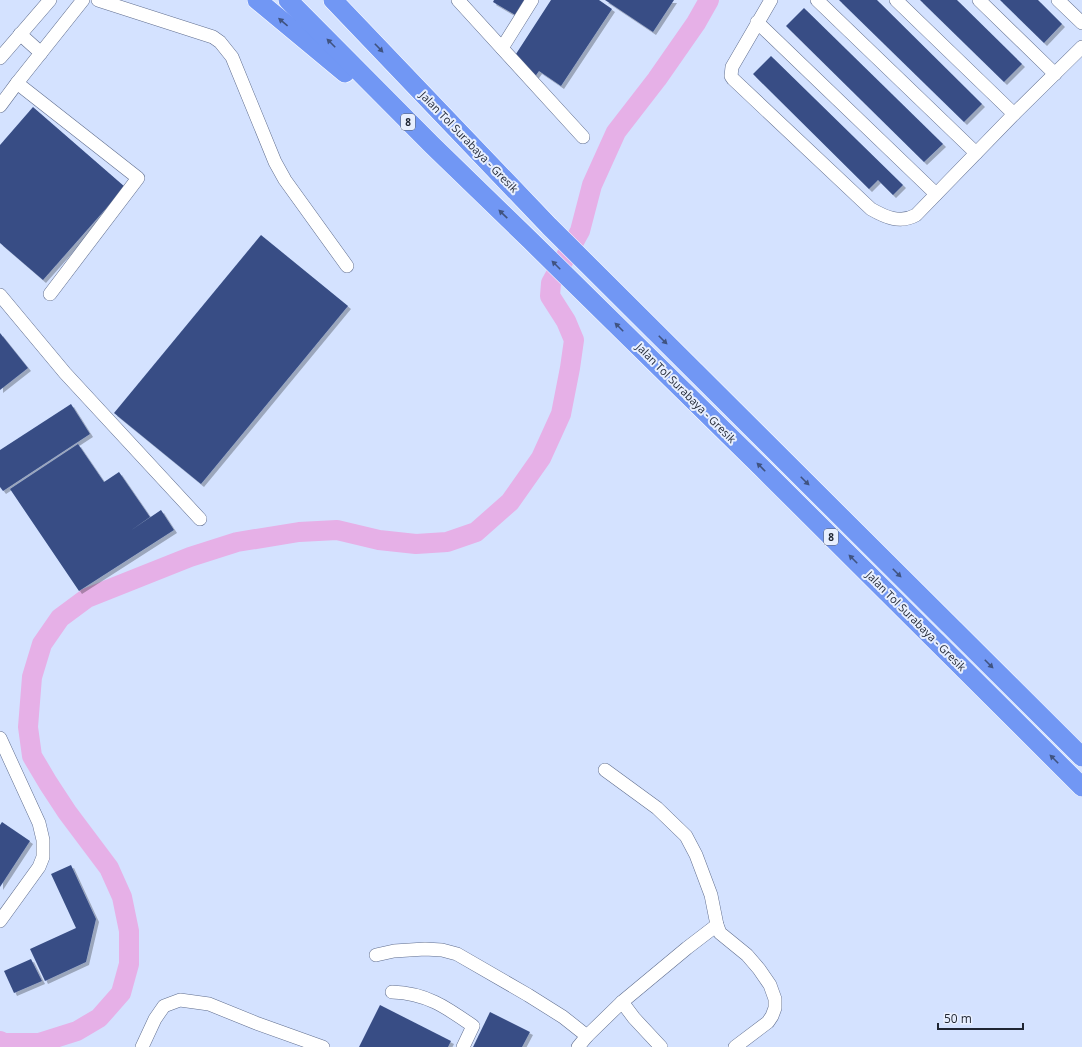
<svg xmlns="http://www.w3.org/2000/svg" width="1082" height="1047" font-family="'Open Sans',sans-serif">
<defs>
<filter id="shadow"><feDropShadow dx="3" dy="3" stdDeviation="0" flood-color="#0004"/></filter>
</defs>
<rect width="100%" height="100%" fill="#d4e2ff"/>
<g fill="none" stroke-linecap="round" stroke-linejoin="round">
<!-- river -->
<path stroke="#e6b0e7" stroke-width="20" d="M0 1041 4 1043H39L77 1031 99 1018 121 993 129 964V931L122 897 109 868 67 812 48 783 32 756 28 727 32 677 42 644 60 618 87 598 190 557 237 542 299 532 337 530 379 540 416 544 447 542 476 532 510 502 541 458 561 414 570 368 574 340 566 321 550 296 551 283 580 231 592 185 616 132 657 79 696 23 709 0"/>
</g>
<!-- building -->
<g fill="#384e85" filter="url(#shadow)">
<path d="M494 0H527L517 16 493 2Z"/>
<path d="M551 0H599L612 9 561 86 539 71 534 78 514 57Z"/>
<path d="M605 0H674L653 32Z"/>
<path d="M839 0H877L982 104 964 122Z"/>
<path d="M920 0H957L1022 64 1004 82Z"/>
<path d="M1000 0H1038L1062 24 1044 43Z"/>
<path d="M804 8 943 144 924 162 786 26Z"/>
<path d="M771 56 903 185 893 195 878 180 869 189 753 74Z"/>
<path d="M33 107 125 187 43 280 0 243V145Z"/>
<path d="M261 235 348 306 201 484 114 413Z"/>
<path d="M0 333 28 368 0 390Z"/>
<path d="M71 404 90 434 3 491 0 487V450Z"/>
<path d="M78 444 104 482 119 472 150 517 130 531 161 510 174 530 79 591 10 489Z"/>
<path d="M2 822 30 841 0 887V825Z"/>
<path d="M71 865 96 919 86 962 45 981 30 949 76 928 51 874Z"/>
<path d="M31 959 42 981 14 993 4 971Z"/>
<path d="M380 1005 451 1041 448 1047H359Z"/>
<path d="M490 1012 530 1032 522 1047H473Z"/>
</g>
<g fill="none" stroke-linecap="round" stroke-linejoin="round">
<defs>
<g id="minor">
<path d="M98 0 213 37 220 42 232 57 275 162 285 180 347 266"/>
<path d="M458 0 583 137"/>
<path d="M771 0 732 67 731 76 733 79 871 209C885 217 900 224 916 215L1014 114 1082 47"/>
<path d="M817 0 976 153"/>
<path d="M896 0 1014 114"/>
<path d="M979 0 1055 74"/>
<path d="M1058 0 1082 23"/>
<path d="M757 22 936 194"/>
<path d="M20 34 41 53"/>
<path d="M502 48 532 0"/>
<path d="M0 58 50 0"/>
<path d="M0 106 17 83"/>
<path d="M50 294 138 178 17 83 83 0"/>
<path d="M0 295 65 373 200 519"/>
<path d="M0 738 39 823 43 840V857L39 867 0 921"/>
<path d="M605 770 657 808 686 836 696 855 711 895 717 925 720 933 747 955 759 969 770 985 775 999V1008L772 1016 768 1022 735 1047"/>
<path d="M376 955 394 951 425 949 442 950 457 954 528 995 563 1017 587 1036"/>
<path d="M392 992C426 993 446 1007 473 1026L463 1047"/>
<path d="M622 1002 687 948 717 925"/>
<path d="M142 1047 155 1019 164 1006 180 1000 209 1004 256 1023 323 1047"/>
<path d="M578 1047 587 1036 622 1002 634 1018 661 1047"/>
</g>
<g id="highway">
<path d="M257 0 345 73"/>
<path d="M288 0 432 145 531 241 762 468 1082 787"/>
<path d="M333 0 549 226 1082 757"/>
</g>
</defs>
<!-- minor casing -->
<use href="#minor" stroke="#606e8f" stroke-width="14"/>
<!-- highway casing -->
<use href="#highway" stroke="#fff" stroke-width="20"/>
<!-- minor -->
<use href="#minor" stroke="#fff" stroke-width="13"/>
<!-- highway -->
<use href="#highway" stroke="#7197f4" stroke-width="19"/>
</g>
<!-- one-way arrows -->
<defs><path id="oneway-solid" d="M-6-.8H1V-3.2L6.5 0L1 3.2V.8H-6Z"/></defs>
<g fill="#405380">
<use href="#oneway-solid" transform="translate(283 22) rotate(-140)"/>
<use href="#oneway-solid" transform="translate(331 43) rotate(-135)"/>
<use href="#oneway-solid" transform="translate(379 48) rotate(46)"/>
<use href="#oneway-solid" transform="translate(503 214) rotate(-136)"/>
<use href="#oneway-solid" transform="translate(556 265) rotate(-135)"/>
<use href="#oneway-solid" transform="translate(619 327) rotate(-135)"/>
<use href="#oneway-solid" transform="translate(663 340) rotate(45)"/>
<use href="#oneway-solid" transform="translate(761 467) rotate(-135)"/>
<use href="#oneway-solid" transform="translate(805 481) rotate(45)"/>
<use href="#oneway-solid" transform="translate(853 559) rotate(-135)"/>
<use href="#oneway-solid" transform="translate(897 573) rotate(45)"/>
<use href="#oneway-solid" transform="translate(989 664) rotate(45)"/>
<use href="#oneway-solid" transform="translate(1054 759) rotate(-135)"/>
</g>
<g text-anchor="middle" stroke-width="4" stroke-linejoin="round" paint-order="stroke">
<!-- shield labels -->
<g fill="#e8effe" stroke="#5b626f" stroke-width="1">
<rect x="401" y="114" width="14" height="16" rx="3"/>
<rect x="824" y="529" width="14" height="16" rx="3"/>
</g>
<g font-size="10" font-weight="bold" fill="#1f2532">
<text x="408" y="126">8</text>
<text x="831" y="541">8</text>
</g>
<!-- street labels -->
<g font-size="11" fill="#1f2532" stroke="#e8effe">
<text transform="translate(469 142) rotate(46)" y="4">Jalan Tol Surabaya - Gresik</text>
<text transform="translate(686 393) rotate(45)" y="4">Jalan Tol Surabaya - Gresik</text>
<text transform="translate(916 621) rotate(45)" y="4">Jalan Tol Surabaya - Gresik</text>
</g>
</g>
<!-- scale -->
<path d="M938 1023v6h85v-6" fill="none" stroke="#1f2532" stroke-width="2"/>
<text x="944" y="1023" font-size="12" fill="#1f2532" stroke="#e8effe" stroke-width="3" paint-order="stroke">50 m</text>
</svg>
